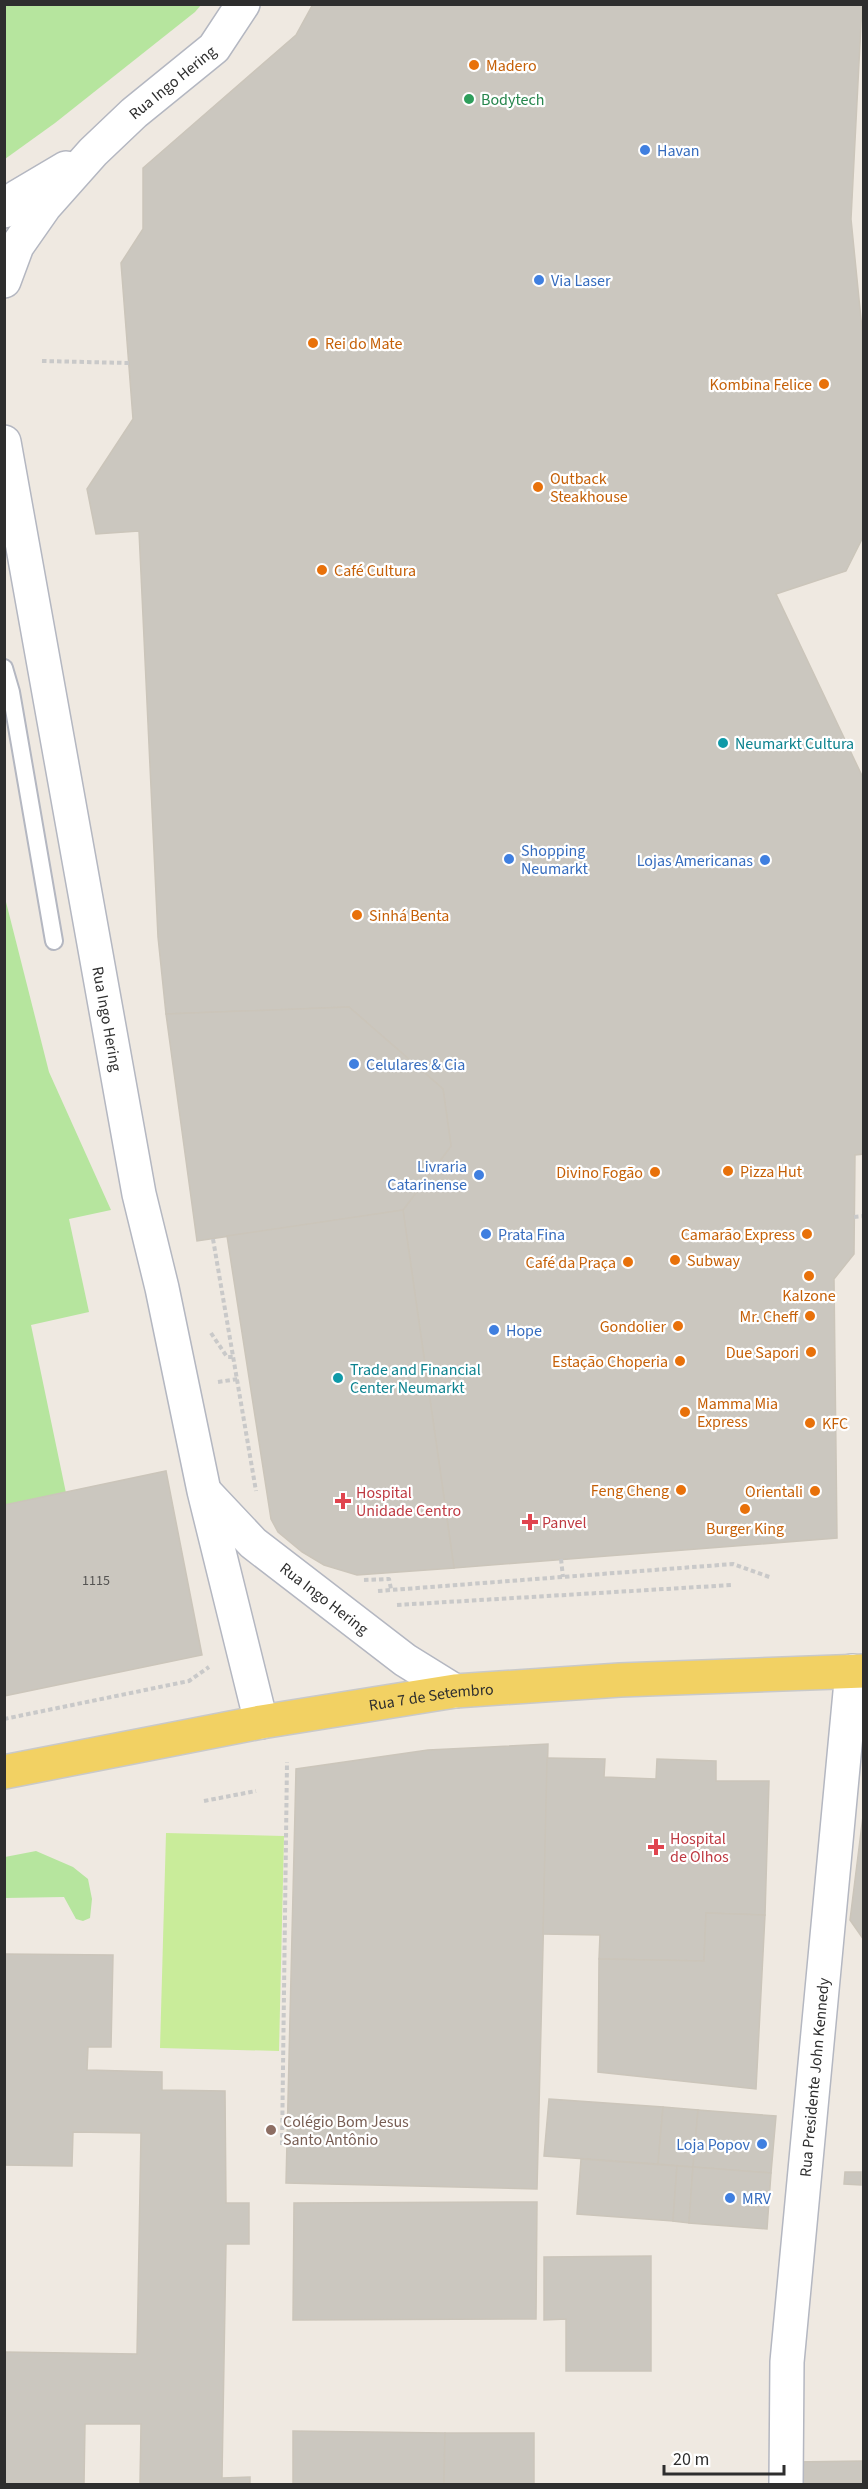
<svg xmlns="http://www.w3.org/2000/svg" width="868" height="2489" font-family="'Source Sans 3',sans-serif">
<rect width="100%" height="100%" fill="#efe9e1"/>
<!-- green -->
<g fill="#b6e59e">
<path d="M5 4H201V5L195 12 55 123 5 159Z"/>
<path d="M4 894 49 1072 111 1210 69 1219 89 1312 31 1325 66 1493 4 1505Z"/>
<path d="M36 1851 73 1867 88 1879 92 1899 90 1918 83 1921 76 1919 64 1897 5 1898V1857Z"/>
</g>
<!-- pitch -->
<path fill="#c9ec9a" d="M166 1833 284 1836 279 2051 160 2048Z"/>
<!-- building -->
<g fill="#cbc7bf" stroke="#cbc5ba" stroke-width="1.5">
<path d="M313 4H862L851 219 864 349V535L846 571 776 594 864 780V1154L855 1155 854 1254 834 1279 837 1538 454 1568 403 1210 451 1146 443 1089 349 1007 166 1014 158 937 139 531 96 534 87 489 133 419 121 263 143 229V168L296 35Z"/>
<path d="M349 1007 443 1089 451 1146 403 1210 197 1241 166 1014Z"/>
<path d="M403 1210 454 1568 357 1575 324 1565 302 1552 278 1532 271 1519 227 1236Z"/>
<path d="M166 1471 202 1655 4 1696V1505Z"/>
<path d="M548 1744 537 2189 286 2183 296 1769 428 1750Z"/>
<path d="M547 1758 605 1759 604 1777 656 1779 657 1759 716 1761V1781H769L765 1915 706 1913 704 1961 599 1959 600 1935 543 1934Z"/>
<path d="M864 1808V1940L850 1920Z"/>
<path d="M706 1913 765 1915 756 2089 598 2072 599 1959 704 1961Z"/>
<path d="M4 1954 113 1955 111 2047H88L87 2070 162 2072V2090L225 2091 226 2203H249V2244H226L222 2478 250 2477V2484H140L141 2424H85L84 2484H4V2352L137 2354 141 2133 73 2132 72 2166 4 2165Z"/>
<path d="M549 2099 663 2107 658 2164 544 2156Z"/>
<path d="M663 2107 698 2110 693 2167 658 2164Z"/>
<path d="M698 2110 776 2116 771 2173 693 2167Z"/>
<path d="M581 2159 677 2166 673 2221 577 2214Z"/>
<path d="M677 2166 693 2167 689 2223 673 2221Z"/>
<path d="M693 2167 771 2173 767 2229 689 2223Z"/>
<path d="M845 2172H861V2185L844 2184Z"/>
<path d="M537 2202 536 2319 293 2320 294 2203Z"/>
<path d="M651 2256V2371H566V2319L544 2320V2257Z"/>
<path d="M293 2431 445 2433 444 2484H293Z"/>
<path d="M445 2433H534V2484H444Z"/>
<path d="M864 2461V2484H793L792 2462Z"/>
</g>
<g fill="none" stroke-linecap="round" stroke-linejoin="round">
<defs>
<path id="service" d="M4 668 11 692 54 941"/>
<g id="minor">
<path d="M4 211 17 197 66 168"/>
<path id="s1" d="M4 281 17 246 45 206 93 152 134 113 214 48 243 4"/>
<path id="s2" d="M4 442 139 1194 162 1288 204 1491 261 1722"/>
<path id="s3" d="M206 1493 253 1543 405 1660 455 1691"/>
<path id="s4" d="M786 2484 787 2362 852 1671"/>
</g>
<g id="primary">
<path id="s5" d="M4 1772 261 1722 455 1691 620 1680 864 1671"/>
</g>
</defs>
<!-- service casing -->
<use href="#service" stroke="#b4b7c1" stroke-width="20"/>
<!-- minor casing -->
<use href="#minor" stroke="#b4b7c1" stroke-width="36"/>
<!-- primary casing -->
<use href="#primary" stroke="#c9c9c9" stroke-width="36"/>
<!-- path -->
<g stroke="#c9c9c9" stroke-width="4" stroke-dasharray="4.5 3" stroke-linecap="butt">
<path d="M42 361 129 363"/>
<path d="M854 1217 864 1216"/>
<path d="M213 1239 256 1491"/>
<path d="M211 1333 227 1357H233"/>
<path d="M218 1382 238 1379"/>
<path d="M561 1559 563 1577"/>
<path d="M364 1580 389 1579 391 1589"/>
<path d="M378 1591 733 1564 772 1578"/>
<path d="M397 1605 732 1585"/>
<path d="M4 1719 189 1681 209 1667"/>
<path d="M204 1801 256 1791"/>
<path d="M282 2145 287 1762"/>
</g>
<!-- service -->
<use href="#service" stroke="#fff" stroke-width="16"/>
<!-- minor -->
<use href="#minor" stroke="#fff" stroke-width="33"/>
<!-- primary -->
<use href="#primary" stroke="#f2d163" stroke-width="33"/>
</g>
<!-- markers -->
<g fill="#e8710a" stroke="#fff" stroke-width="2">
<circle cx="474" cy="65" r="6"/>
<circle cx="313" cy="343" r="6"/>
<circle cx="824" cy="384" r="6"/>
<circle cx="538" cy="487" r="6"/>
<circle cx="322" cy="570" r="6"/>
<circle cx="357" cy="915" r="6"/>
<circle cx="728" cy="1171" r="6"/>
<circle cx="655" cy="1172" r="6"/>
<circle cx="807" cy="1234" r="6"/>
<circle cx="675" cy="1260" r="6"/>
<circle cx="628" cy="1262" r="6"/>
<circle cx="809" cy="1276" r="6"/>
<circle cx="810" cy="1316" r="6"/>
<circle cx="678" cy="1326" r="6"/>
<circle cx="811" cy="1352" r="6"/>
<circle cx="680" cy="1361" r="6"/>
<circle cx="685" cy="1412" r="6"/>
<circle cx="810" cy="1423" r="6"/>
<circle cx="681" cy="1490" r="6"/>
<circle cx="815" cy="1491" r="6"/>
<circle cx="745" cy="1509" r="6"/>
</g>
<circle fill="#2e9e5b" stroke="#fff" stroke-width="2" cx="469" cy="99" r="6"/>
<g fill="#3f7fe0" stroke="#fff" stroke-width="2">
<circle cx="645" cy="150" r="6"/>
<circle cx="539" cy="280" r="6"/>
<circle cx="509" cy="859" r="6"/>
<circle cx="765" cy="860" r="6"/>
<circle cx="354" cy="1064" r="6"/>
<circle cx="479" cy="1175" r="6"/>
<circle cx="486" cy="1234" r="6"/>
<circle cx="494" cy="1330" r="6"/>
<circle cx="762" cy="2144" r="6"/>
<circle cx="730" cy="2198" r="6"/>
</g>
<g fill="#0f9aa8" stroke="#fff" stroke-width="2">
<circle cx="723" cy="743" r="6"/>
<circle cx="338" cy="1378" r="6"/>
</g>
<g fill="#e0444e" stroke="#fff" stroke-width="2">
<path d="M340 1492h6v6h6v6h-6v6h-6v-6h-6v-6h6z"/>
<path d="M527 1513h6v6h6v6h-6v6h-6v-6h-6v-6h6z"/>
<path d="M653 1838h6v6h6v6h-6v6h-6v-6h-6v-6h6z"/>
</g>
<circle fill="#8d6e63" stroke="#fff" stroke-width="2" cx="271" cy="2130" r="6"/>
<g text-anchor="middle" stroke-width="4.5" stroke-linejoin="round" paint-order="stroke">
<!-- number labels -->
<g font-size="14" fill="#555452">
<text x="96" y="1585">1115</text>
</g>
<!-- food labels -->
<g font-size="16" fill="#c56008" stroke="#fff" text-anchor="end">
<text x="486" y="71" text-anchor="start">Madero</text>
<text x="325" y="349" text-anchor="start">Rei do Mate</text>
<text x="812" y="390">Kombina Felice</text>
<text x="550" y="484" text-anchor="start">Outback<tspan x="550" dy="18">Steakhouse</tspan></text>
<text x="334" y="576" text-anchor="start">Café Cultura</text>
<text x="369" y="921" text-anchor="start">Sinhá Benta</text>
<text x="740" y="1177" text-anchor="start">Pizza Hut</text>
<text x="643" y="1178">Divino Fogão</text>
<text x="795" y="1240">Camarão Express</text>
<text x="687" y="1266" text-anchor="start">Subway</text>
<text x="616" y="1268">Café da Praça</text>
<text x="809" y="1301" text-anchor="middle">Kalzone</text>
<text x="798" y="1322">Mr. Cheff</text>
<text x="666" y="1332">Gondolier</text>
<text x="799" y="1358">Due Sapori</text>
<text x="668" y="1367">Estação Choperia</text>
<text x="697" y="1409" text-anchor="start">Mamma Mia<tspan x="697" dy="18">Express</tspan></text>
<text x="822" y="1429" text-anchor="start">KFC</text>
<text x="669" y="1496">Feng Cheng</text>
<text x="803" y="1497">Orientali</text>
<text x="745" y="1534" text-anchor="middle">Burger King</text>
</g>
<!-- street labels -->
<g font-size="16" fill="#2e2e2e" stroke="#fff">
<text dy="6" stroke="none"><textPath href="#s1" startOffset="264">Rua Ingo Hering</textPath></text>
<text dy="6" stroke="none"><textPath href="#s2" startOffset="586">Rua Ingo Hering</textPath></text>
<text dy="6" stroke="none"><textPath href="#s3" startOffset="159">Rua Ingo Hering</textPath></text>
<text dy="6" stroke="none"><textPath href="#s5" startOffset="434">Rua 7 de Setembro</textPath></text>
<text dy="6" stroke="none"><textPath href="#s4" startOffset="408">Rua Presidente John Kennedy</textPath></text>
</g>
<!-- leisure labels -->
<g font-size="16" fill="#27864d" stroke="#fff" text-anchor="start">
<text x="481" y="105">Bodytech</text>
</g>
<!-- shop labels -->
<g font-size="16" fill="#366cbe" stroke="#fff" text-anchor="start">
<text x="657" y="156">Havan</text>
<text x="551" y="286">Via Laser</text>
<text x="521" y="856">Shopping<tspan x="521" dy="18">Neumarkt</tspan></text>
<text x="753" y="866" text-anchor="end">Lojas Americanas</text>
<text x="366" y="1070">Celulares &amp; Cia</text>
<text x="467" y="1172" text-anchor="end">Livraria<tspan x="467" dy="18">Catarinense</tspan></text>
<text x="498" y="1240">Prata Fina</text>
<text x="506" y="1336">Hope</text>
<text x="750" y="2150" text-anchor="end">Loja Popov</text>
<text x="742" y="2204">MRV</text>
</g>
<!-- culture labels -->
<g font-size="16" fill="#0d838f" stroke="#fff" text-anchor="start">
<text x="735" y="749">Neumarkt Cultura</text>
<text x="350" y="1375">Trade and Financial<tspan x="350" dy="18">Center Neumarkt</tspan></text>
</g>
<!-- health labels -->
<g font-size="16" fill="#be3a42" stroke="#fff" text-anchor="start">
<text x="356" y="1498">Hospital<tspan x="356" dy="18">Unidade Centro</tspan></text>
<text x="542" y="1528">Panvel</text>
<text x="670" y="1844">Hospital<tspan x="670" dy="18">de Olhos</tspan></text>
</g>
<!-- education labels -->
<g font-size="16" fill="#785e54" stroke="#fff" text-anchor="start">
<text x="283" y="2127">Colégio Bom Jesus<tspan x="283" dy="18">Santo Antônio</tspan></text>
</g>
</g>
<!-- border -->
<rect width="868" height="2489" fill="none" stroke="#2e2e2e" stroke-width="12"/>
<!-- scale -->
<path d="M664 2465v9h120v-9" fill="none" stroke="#2e2e2e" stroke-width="3"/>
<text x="673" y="2465" font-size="18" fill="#2e2e2e" stroke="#ffffff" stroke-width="4.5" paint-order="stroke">20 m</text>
</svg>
